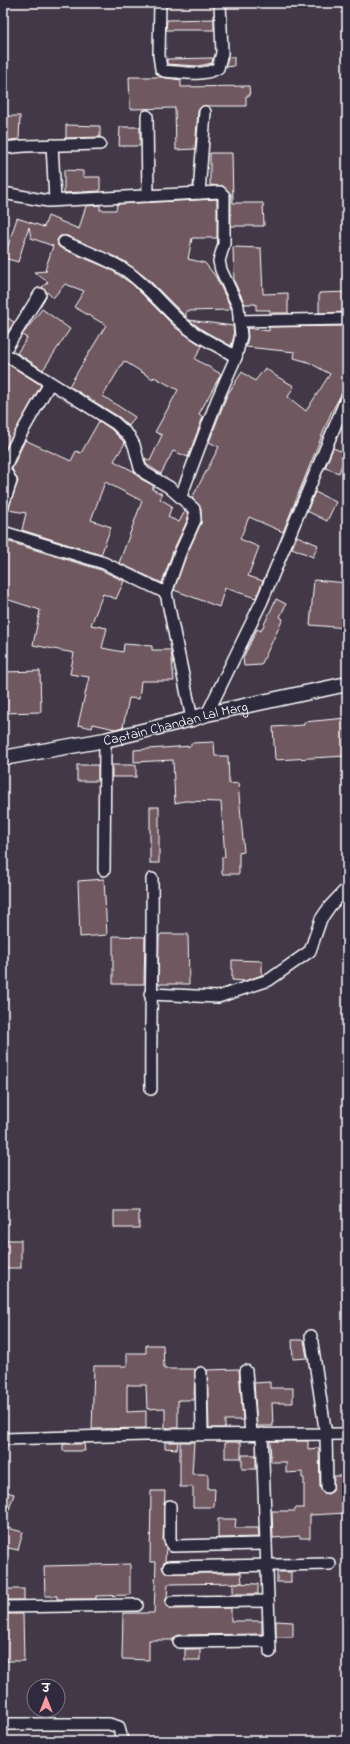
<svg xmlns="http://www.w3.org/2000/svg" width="350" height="1744" font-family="'Indie Flower','Playpen Sans Deva',sans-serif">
<rect width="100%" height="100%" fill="#423848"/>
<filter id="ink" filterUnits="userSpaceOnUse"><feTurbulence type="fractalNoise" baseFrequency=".025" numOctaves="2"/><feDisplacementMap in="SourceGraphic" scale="8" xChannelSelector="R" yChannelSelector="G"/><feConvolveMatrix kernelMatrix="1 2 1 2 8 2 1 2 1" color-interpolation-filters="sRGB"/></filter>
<g filter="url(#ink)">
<!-- building -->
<g fill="#705960" stroke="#fff">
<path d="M214 19V30H166L167 20Z"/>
<path d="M228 57H234V66L226 67Z"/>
<path d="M213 58 212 63 198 66 167 64V59Z"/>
<path d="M129 77H160L181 80V87L249 86 250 96H246V106H202L198 111 195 149 176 150 175 108 130 109Z"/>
<path d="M3 116H20L19 139 3 141Z"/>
<path d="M66 125 100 126V137L66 138Z"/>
<path d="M120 127H140V146H119Z"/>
<path d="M210 153H232L233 203H263L264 226H231V194L223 186 210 185Z"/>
<path d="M64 170 83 171V177H100V191L64 193Z"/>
<path d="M217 199V238H192L188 259 205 263 216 277 231 308 229 310 186 311V317L149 280 124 261 67 236H60L57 240 58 246 61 248 110 269 132 284 176 328 202 346 195 359 221 374 199 414 203 417 188 457 173 451 161 474 146 464 145 458 150 461 162 435 155 432 178 390 154 377 153 379 124 361 103 396 135 417 129 426 119 417 69 386 106 325 74 307 84 291 65 284 53 298 42 287 48 282 34 272 47 271 45 270 53 246 31 238 29 227 18 262 4 258 17 218 44 227 48 216 79 229 86 206 100 205V210H116L117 204Z"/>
<path d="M233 247 261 248 263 294 288 293V313H270V310H256V304H245L234 281Z"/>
<path d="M347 292V312L319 313V293Z"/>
<path d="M42 309 70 329 43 370 17 353 27 338 22 335Z"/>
<path d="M3 315 14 322 3 340Z"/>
<path d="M189 320 233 326 234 336 231 346 204 331Z"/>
<path d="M347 326V384L331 413 283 532 249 517 240 539 259 547 248 576 263 581 256 598 225 588 219 607 174 590 186 556 201 523V508L192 498 219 447 209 442 227 395 242 372 255 381 265 368 276 376 294 386 288 397 306 411 330 374 308 362 294 358 295 352 246 347 248 337 247 328 269 331V327Z"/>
<path d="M3 361 41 385 5 450 3 449Z"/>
<path d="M99 421 111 429 125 443 114 461 135 472 141 479 154 486 152 489 162 494 160 499 172 506 168 517 179 522 185 511 187 512 188 519 173 551 162 583 119 563 142 501 105 482 91 520 111 527 101 555 22 530 26 513 8 510 18 481 12 469 25 440 71 461 76 451 81 453Z"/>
<path d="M333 448 346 453 339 473 325 468Z"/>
<path d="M315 492 336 502 327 521 307 511Z"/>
<path d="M297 536 318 545 313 557 292 548Z"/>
<path d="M3 540 101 570 124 581 116 599 103 594 91 625 107 628 102 648 123 652 124 644 152 646V650H171L174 681H141L139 699 129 698 123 727 115 729 93 724 92 728 78 725 89 677 70 674 74 653 33 645 40 610 3 598Z"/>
<path d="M314 580 347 583V628L310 625Z"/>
<path d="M276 599 286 604 280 617 283 619 261 665 244 666 243 658 257 629 261 631Z"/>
<path d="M40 671 41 712 3 713V672Z"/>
<path d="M346 718 347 756 275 760 273 727 304 725V722Z"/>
<path d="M214 742 215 756H228L229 784 238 783 244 852 239 853V874H222V857H225L221 802 185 801 175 803 173 760 134 762V750L191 746V743Z"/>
<rect x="77" y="765" width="21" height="16"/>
<rect x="112" y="765" width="24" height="12"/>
<rect x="150" y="807" width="9" height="56"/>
<path d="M104 879 107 935 80 937 78 881Z"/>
<path d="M161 934H188L189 984H158L159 937Z"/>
<path d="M113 936 145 937 144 984H113Z"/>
<path d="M232 960 262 961V975L245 981 232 980Z"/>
<rect x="114" y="1211" width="25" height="17"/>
<rect x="3" y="1240" width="18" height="28"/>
<path d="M292 1340H304L307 1358 293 1359Z"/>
<path d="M146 1345H163L164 1369H195L194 1400H178V1428H165V1408L147 1409 146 1385H127V1412L146 1411V1428L92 1429 94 1366H127V1353H146Z"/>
<path d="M239 1369 243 1420H225V1428H209L207 1370Z"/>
<path d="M270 1382V1388H293V1403H272L273 1426H257L254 1383Z"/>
<path d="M270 1441H308V1449L319 1448 320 1487 324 1493 328 1494 333 1491 334 1476H347V1513L310 1515V1538H300V1536L273 1538 272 1511H295V1508H304V1478H302V1472L286 1473V1462H271Z"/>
<path d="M165 1442H178L177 1449 165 1448Z"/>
<path d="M180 1442H194L192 1474H208V1489H215L214 1507H193V1487H180Z"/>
<rect x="225" y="1442" width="16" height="16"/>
<path d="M63 1444H84L85 1451H63Z"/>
<rect x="242" y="1455" width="14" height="14"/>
<path d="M3 1491 14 1494 5 1522H3Z"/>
<path d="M151 1491H165L163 1540 166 1548 165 1561 162 1567 165 1573H241L242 1583 168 1584 167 1597 165 1602 166 1606 172 1609 231 1608V1621H262V1634L179 1635 173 1640H149V1660L122 1659 123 1613H154L156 1562H150Z"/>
<path d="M218 1519H236L235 1528H258L259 1537 218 1538Z"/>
<path d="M3 1527 23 1532 18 1550 3 1547Z"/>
<path d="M130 1564V1595L96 1596V1599H57V1596H45L44 1566Z"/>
<rect x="277" y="1572" width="14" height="10"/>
<path d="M233 1583 258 1584V1594H233Z"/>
<rect x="3" y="1589" width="21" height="11"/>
<path d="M4 1614H23L24 1661H5Z"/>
<path d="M276 1621 293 1622V1637H276Z"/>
<rect x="185" y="1649" width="15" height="11"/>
</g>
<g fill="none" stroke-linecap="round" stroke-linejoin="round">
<defs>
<g id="minor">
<path d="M160 3 159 55 161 69 164 71C182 72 202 77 218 68L222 53 220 3"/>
<path d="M147 116 148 196"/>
<path d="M52 145 55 200"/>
<path d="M3 148 25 146 100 144"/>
<path d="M3 193 48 201 220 192 224 196V244L219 261 221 270 238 306 241 336 236 357 217 400 181 496"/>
<path d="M199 193 205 112"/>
<path d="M64 242C85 251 109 259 128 272 151 289 167 312 189 329 203 340 221 347 236 357"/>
<path d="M239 321 347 319"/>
<path d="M3 353 115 423 129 436 134 445 140 468 145 473 169 487 194 509 195 520 180 553 166 593 192 719"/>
<path d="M3 353 40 294"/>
<path d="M3 505 11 481 4 469 14 446 50 383"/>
<path d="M3 532 104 563 166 593"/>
<path d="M207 714 262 601 347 397"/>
<path d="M104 870 105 740"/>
<path d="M150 994 218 997 269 980 310 951 321 919 330 906 347 888"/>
<path d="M151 1089C150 1019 153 949 152 879"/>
<path d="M311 1336 326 1435 327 1487"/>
<path d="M246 1371 251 1434"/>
<path d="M201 1373 202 1434"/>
<path d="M262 1434 270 1652"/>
<path d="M3 1439 145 1435 347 1434"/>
<path d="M170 1506V1540L173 1546 266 1544"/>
<path d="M169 1567 330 1564"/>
<path d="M172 1602 268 1601"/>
<path d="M3 1607 137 1605"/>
<path d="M179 1642 269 1641"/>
<path d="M3 1724H109L119 1727 122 1741"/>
</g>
<g id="tertiary">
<path id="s1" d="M3 758 105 740 192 719 207 714 347 684"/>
</g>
</defs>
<!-- minor casing -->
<use href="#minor" stroke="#fff" stroke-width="14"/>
<!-- tertiary casing -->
<use href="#tertiary" stroke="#fff" stroke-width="17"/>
<!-- minor -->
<use href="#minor" stroke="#2f2a3d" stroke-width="11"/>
<!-- tertiary -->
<use href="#tertiary" stroke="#2f2a3d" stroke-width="14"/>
</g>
</g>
<g text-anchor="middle" stroke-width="3" stroke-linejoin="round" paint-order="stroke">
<!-- street labels -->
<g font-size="14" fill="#fff" stroke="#2f2a3d">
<text dy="5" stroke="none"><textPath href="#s1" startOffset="176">Captain Chandan Lal Marg</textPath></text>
</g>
</g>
<!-- margin -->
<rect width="350" height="1744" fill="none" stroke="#2f2a3d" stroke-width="16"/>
<rect x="8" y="8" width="334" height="1728" fill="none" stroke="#fff" stroke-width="1.5" filter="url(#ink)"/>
<!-- north arrow -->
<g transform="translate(46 1698)"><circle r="19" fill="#2f2a3d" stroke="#827f8b"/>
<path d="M0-3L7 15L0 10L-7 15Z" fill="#ff9aa2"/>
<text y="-6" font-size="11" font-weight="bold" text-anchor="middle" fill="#ffffff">उ</text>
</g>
</svg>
